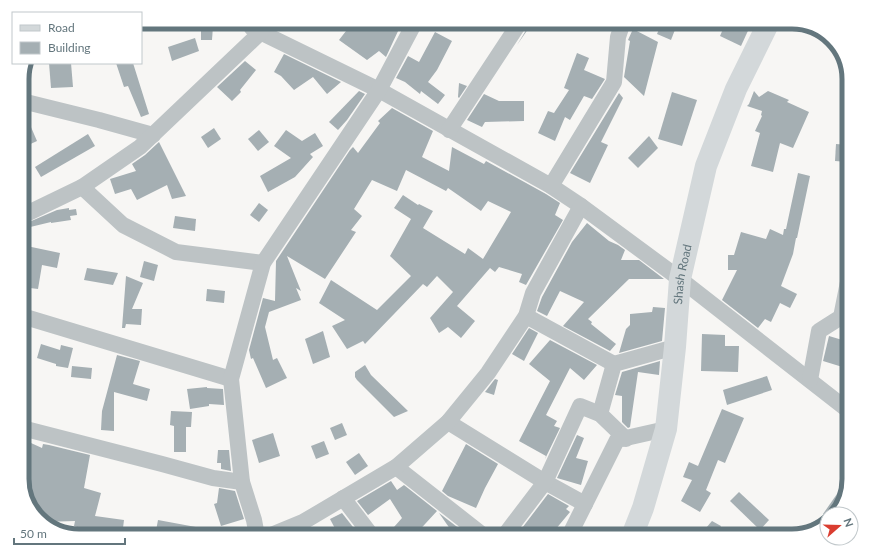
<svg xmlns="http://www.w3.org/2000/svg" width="871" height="558" font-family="Lato,sans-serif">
<rect width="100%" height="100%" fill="#f7f6f4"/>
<!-- building -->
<g fill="#a5afb3">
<path d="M353 22H383L399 29 386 57 379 51 367 60 339 40Z"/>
<path d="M529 22H533L517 45 528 27Z"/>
<path d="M662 22H678L671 40 657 34Z"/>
<path d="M726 22H752L741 46 720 36Z"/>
<path d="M201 25 213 26 212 40H201Z"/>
<path d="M633 29 658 42 644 96 624 77 630 41 628 40Z"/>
<path d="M435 32 452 41 437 70 428 82 445 95 438 104 421 91 420 94 405 82 396 78 408 56 419 62Z"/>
<path d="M195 38 199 51 172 61 168 47Z"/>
<path d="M577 53 589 58 584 70 605 79 592 99 584 96 570 120 565 117 555 141 538 133 548 111 554 113 569 90 564 88Z"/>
<path d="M284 54 341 82 327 94 313 77 294 90 281 76 274 72Z"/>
<path d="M245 61 256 70 240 90 241 92 232 101 217 87Z"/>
<path d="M49 63H71L73 87 51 88Z"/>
<path d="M116 63H133L149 114 141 117 128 86 124 87Z"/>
<path d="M459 83 467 86 459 98 458 97Z"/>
<path d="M359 91 365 94 347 120 338 130 329 122Z"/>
<path d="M754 91 759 97 768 91 789 100 787 102 809 112 793 148 780 143 773 172 751 166 760 133 755 131 762 116 761 115 762 111 747 106 749 104Z"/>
<path d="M672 92 697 100 682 146 658 139Z"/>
<path d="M619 93 623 98 601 142 608 145 590 183 570 173Z"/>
<path d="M484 94 499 101H524V121L485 122 482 127 467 120Z"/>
<path d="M392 108 433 131 422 157 449 171 452 147 484 164 486 161 546 194 560 203 555 215 563 220 526 285 519 282 522 274 499 267 495 272 490 268 457 306 475 321 461 338 448 327 439 333 430 318 453 292 437 276 427 287 423 284 365 344 363 341 347 349 332 326 345 320 319 303 331 280 377 310 411 276 390 256 411 219 394 208 403 195 418 205 419 204 433 211 423 228 465 254 468 248 483 259 511 212 488 201 481 211 448 188 446 191 406 170 397 191 372 180 354 209 362 216 351 230 356 232 325 279 287 256 301 291 296 288 301 300 269 312 265 327 273 360 277 358 287 378 266 388 253 358 251 359 249 350 263 298 275 301 276 261 350 150 353 147 358 153 380 123 378 121Z"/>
<path d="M22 111H24L37 141 22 148Z"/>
<path d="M214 128 221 139 208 148 201 137Z"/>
<path d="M259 130 269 142 258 151 248 139Z"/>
<path d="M286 130 302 141 315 133 323 146 310 154 313 157 295 177 268 192 260 176 291 158 274 146Z"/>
<path d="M88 134 95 146 41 177 35 167Z"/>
<path d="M649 136 658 148 638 168 628 158Z"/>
<path d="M159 142 186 196 172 199 167 185 137 200 131 189 115 194 110 179 136 171 132 164 145 155Z"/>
<path d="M836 144 849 145 848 162 835 161Z"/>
<path d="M798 173 810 176 797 238H796L793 254 781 286 797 294 790 308 780 303 771 322 765 319 758 328 722 300 737 270H728V255H734L741 232 766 239 770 229 783 235 784 229H786Z"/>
<path d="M259 203 268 210 259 222 250 215Z"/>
<path d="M69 208V210L76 209 77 215 70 216 71 220 51 223V222L22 229V225L57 210Z"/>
<path d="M175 216 196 219 195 231 173 228Z"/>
<path d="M587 223 609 241 618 245 625 250 621 260H639L664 279H629L588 319 592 322 591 324 616 344 610 351 563 326 584 302 560 291 547 316 537 311 542 297 572 242Z"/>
<path d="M22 245 60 253 57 268 42 265 38 289 22 287Z"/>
<path d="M144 261 158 265 154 281 140 277Z"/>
<path d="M87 268 118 273 113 285 84 280Z"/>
<path d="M126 276 143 283 132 309H142L141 325 126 324 125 328H122Z"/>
<path d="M207 289 225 291 224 303 206 301Z"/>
<path d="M653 307 665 308 662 341 619 353 626 329 630 325V314L652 312Z"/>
<path d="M529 328 538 333 524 361 512 354Z"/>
<path d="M323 331 330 357 313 364 305 339Z"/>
<path d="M702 334 725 335V346H739L738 372 701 371Z"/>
<path d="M829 336 849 342V369L823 361Z"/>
<path d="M550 340 597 365 584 380 570 368 546 415 557 421 554 426 560 428 545 459 546 456 519 441 550 381 529 364Z"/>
<path d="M41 344 60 350 61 345 73 348 68 368 56 366V364L37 358Z"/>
<path d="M117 355 140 361 133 384 150 389 147 401 114 392V431L101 430 102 411Z"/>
<path d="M660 361 659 375 638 372 630 427 628 428 622 422V396L615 395 622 372Z"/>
<path d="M365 365 371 375 408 411 394 417 357 380 355 377V372Z"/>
<path d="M72 366 92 368 91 379 71 377Z"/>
<path d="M767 376 772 390 727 405 723 390Z"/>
<path d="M495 379 498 380 494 395 485 392Z"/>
<path d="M207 387V388L223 389 224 405 209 404V406L190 409 187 389Z"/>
<path d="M722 409 744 418 725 463 718 460 706 490 711 493 700 512 681 501 692 480 683 477 689 462 698 466Z"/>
<path d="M171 411 192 412 191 427H186V452H174V426L170 425Z"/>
<path d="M342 423 347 435 335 440 330 428Z"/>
<path d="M273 433 280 456 259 463 252 440Z"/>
<path d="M577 435 584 438 576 458 588 461 581 485 557 478Z"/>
<path d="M324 441 329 454 316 459 311 446Z"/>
<path d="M31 443 42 448 43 444 49 445 90 455 84 488 101 493 95 516 124 520 122 536H107L74 526 75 521 43 522 33 511 32 486 23 485 22 482V465Z"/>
<path d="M466 444 498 464 485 488 476 508 448 496 442 491Z"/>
<path d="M218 450H229L231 471 221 469V463H217Z"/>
<path d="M359 453 368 466 355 475 346 462Z"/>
<path d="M391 481 397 490 404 485 437 511 414 536H386L402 518 390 499 368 515 357 501Z"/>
<path d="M846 481 848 482 840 510 836 514H823Z"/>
<path d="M219 488 235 491 244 519 221 526 214 504 217 503Z"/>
<path d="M739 492 769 520 760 530 730 501Z"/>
<path d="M548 494 569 506 566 509 570 512 550 536H516Z"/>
<path d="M342 513 360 536H339L330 519Z"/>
<path d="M439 513 469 536H455Z"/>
<path d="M158 520 212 530 211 536H155Z"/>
<path d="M712 521 721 526 716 536H699Z"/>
</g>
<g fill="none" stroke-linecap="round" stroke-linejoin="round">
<!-- street -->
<g stroke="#bdc3c5" stroke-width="16">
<path d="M248 22 252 28 379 90 551 186 581 206 680 279 849 411"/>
<path d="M22 101 99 120 153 135"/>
<path d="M449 130 520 22"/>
<path d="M551 186 614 82 618 37 623 22"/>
<path d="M82 187 123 225 176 252 263 263"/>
<path d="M22 216 82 187 140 147 261 32 266 22"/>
<path d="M22 316 231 379"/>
<path d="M526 316 614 364"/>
<path d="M810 380 819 331 841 317 849 277"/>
<path d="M600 414 614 364 675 347"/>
<path d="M448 422 545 482 585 504"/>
<path d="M22 428 162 464 213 478 242 482"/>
<path d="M396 467 484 536"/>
<path d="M343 498 372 536"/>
<path d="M257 536 254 520 242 482 231 379 263 263 379 90 415 22"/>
<path d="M269 536 303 522 396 467 448 422 488 373 526 316 533 293 581 206"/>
<path d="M504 536 545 482 580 406 600 414 626 439"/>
<path d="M569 536 617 440 666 429"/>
</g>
<!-- secondary -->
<path stroke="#d3d8da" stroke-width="22" id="s1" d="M632 536 643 508 666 429 675 347 680 279 706 166 736 89 769 22"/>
</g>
<g text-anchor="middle" stroke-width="4" stroke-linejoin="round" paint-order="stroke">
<!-- street labels -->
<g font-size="12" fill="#63767d" stroke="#fff">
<text dy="4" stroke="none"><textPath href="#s1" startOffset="268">Shash Road</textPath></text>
</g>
</g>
<!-- crop -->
<path d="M0 0H871V558H0ZM79 29H792A50 50 0 0 1 842 79V479A50 50 0 0 1 792 529H79A50 50 0 0 1 29 479V79A50 50 0 0 1 79 29Z" fill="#fff" fill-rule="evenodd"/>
<path fill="none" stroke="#63767d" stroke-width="5" d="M79 29H792A50 50 0 0 1 842 79V479A50 50 0 0 1 792 529H79A50 50 0 0 1 29 479V79A50 50 0 0 1 79 29Z"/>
<!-- legend -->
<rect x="12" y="12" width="130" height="52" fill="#ffffff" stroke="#c1c8cb"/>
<rect x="20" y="25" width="20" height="6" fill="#d3d8da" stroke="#c1c8cb"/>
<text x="48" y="32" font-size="12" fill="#63767d">Road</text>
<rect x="20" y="42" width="20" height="12" fill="#a5afb3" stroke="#c1c8cb"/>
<text x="48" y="52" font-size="12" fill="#63767d">Building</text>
<!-- north arrow -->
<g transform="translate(839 526) rotate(70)"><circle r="19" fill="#ffffff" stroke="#c1c8cb"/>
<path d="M0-3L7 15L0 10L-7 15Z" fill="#da3d30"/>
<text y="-6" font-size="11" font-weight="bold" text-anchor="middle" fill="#63767d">N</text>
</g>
<!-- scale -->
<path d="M14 538v6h111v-6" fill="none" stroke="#63767d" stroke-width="2"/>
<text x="20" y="538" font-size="12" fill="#63767d" stroke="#ffffff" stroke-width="3" paint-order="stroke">50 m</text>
</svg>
